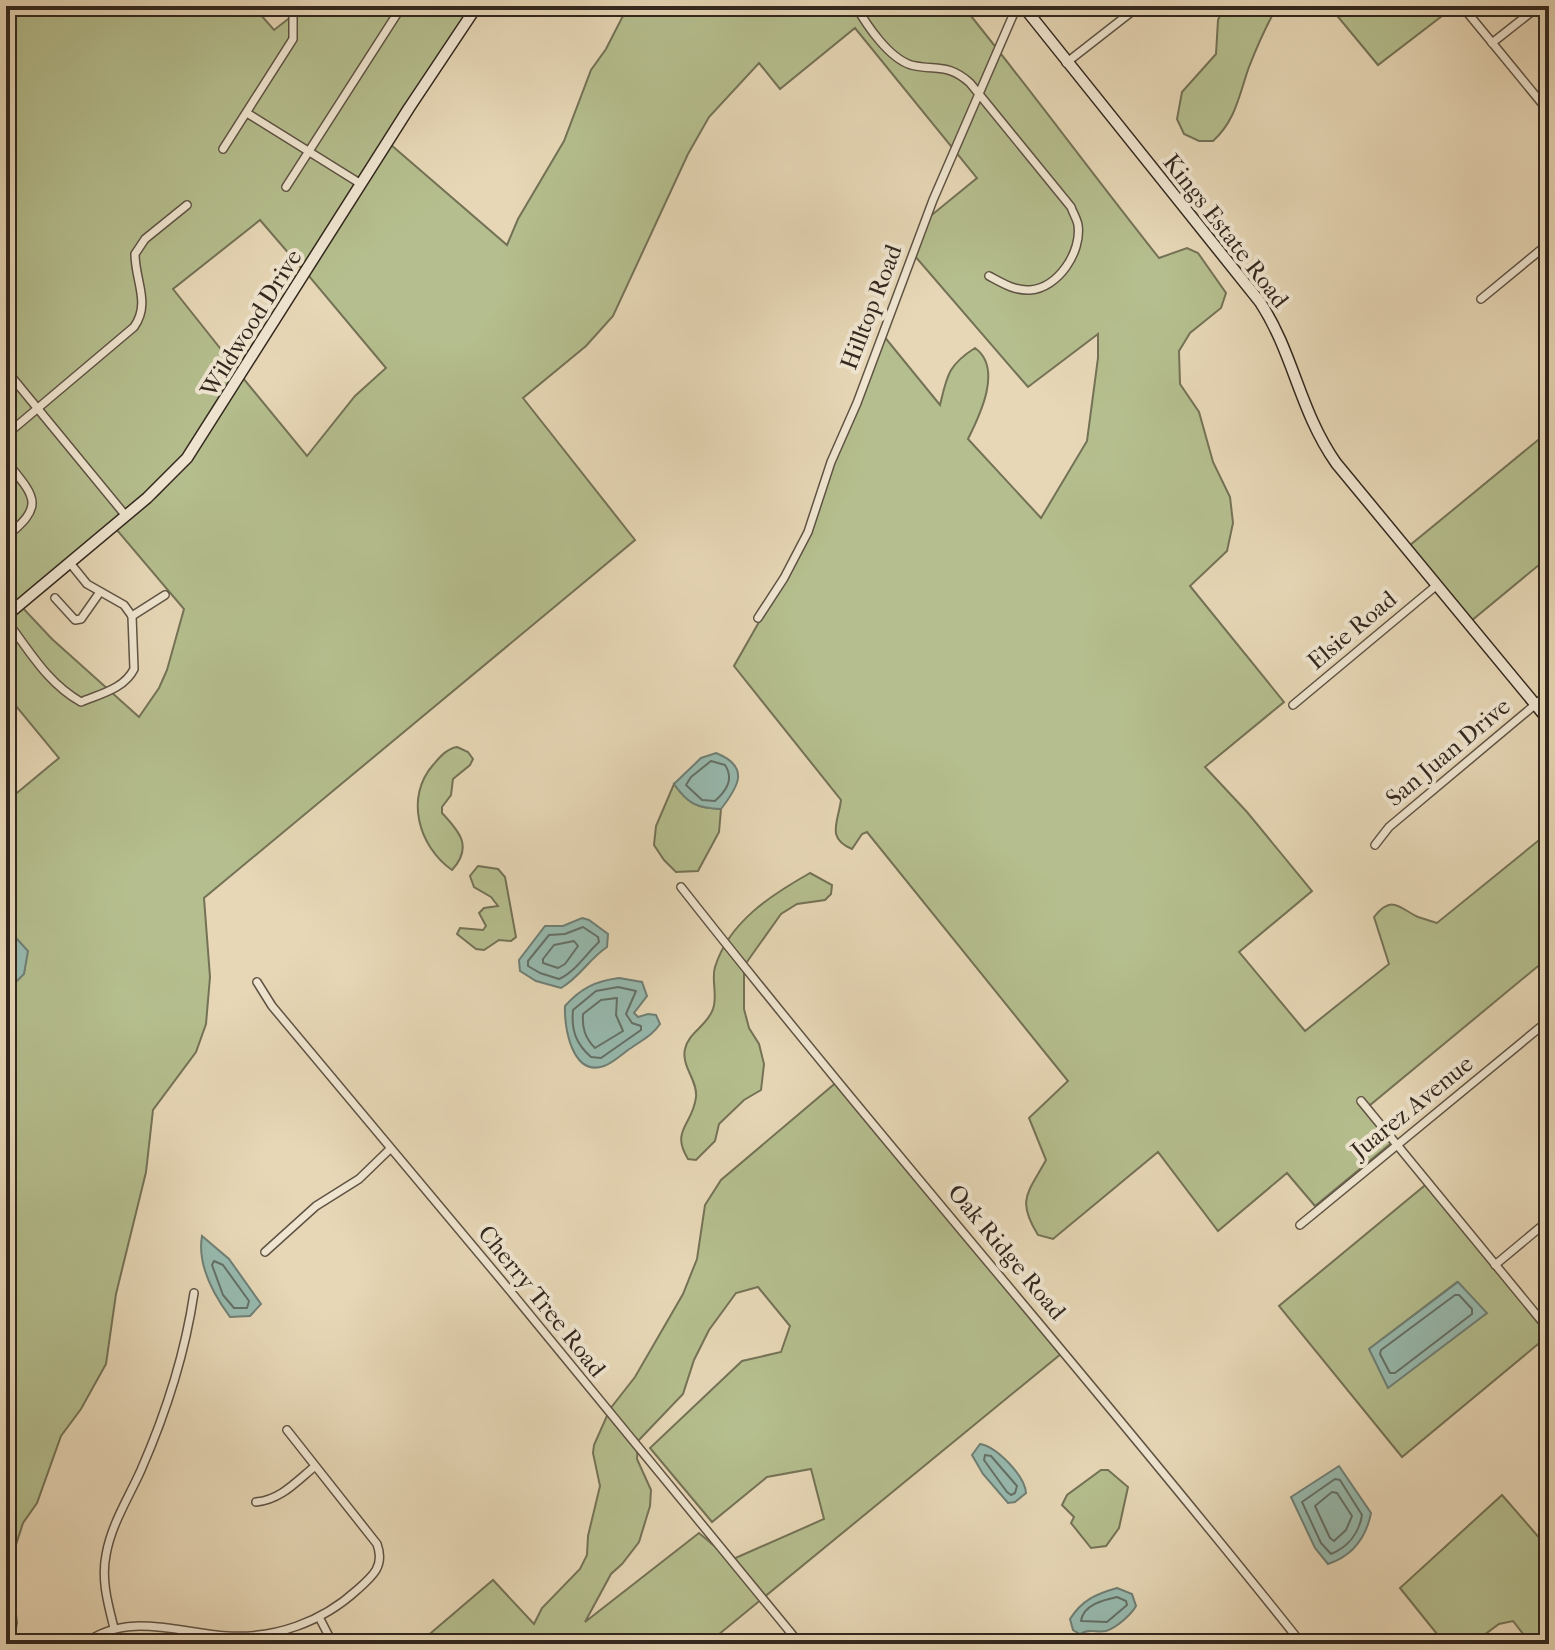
<svg xmlns="http://www.w3.org/2000/svg" width="1555" height="1650" font-family="'IM FELL French Canon',serif">
<rect width="100%" height="100%" fill="#e7d7b6"/>
<filter id="stains"><feTurbulence type="fractalNoise" baseFrequency=".0025" numOctaves="4"/><feColorMatrix values="0 0 0 0 .2 0 0 0 0 .09 0 0 0 0 .02 0 0 0 .5 -.17"/></filter>
<radialGradient id="worn" r=".72"><stop offset=".6" stop-color="#630" stop-opacity="0"/><stop offset="1" stop-color="#630" stop-opacity=".3"/></radialGradient>
<!-- green -->
<g fill="#b5be8e" stroke="#747256" stroke-width="2" fill-rule="evenodd">
<path d="M15 6H253L274 30 305 6H473L303 270 260 220 173 289 239 372 198 438 170 473 6 612V55L14 25Z"/>
<path d="M628 6H963C1030 89 1093 175 1159 258L1187 248 1198 253 1226 293 1221 308 1190 333 1179 351 1180 384 1199 412 1213 462 1230 497 1233 523 1227 551 1190 586 1284 702 1205 767 1247 812 1312 891 1239 952 1305 1031 1389 964 1374 917C1392 894 1399 908 1418 917 1424 919 1431 921 1437 923L1549 832V957L1369 1106 1395 1140 1315 1206 1287 1173 1218 1231 1158 1152 1053 1239 1038 1235C1016 1200 1028 1193 1046 1160L1029 1118 1068 1081 867 832 862 834 852 849C826 838 838 823 841 800L734 666 804 543 825 481 883 335 940 405C947 376 948 365 975 348 1003 368 980 415 968 439L1041 518 1087 441 1098 358V334L1028 387 914 255 928 218 977 178 855 28 780 89 759 63 709 117 688 154 613 316 586 346 523 398 635 540 204 898 210 977 206 1024 196 1052 153 1110 146 1172 116 1294 106 1364 81 1409 61 1436 37 1503 23 1523 14 1551 12 1581 17 1623 13 1644H6V1008L10 1004 6 976V802L59 758 6 694V620L22 607 52 639 139 717 159 688 167 670 184 609 116 529 159 494 190 460 243 378 307 456 355 396 386 368 308 275 390 144 507 245 518 219 564 141 591 70 606 49Z"/>
<path d="M1224 6H1271L1273 14C1264 31 1256 49 1249 67 1239 95 1236 120 1213 141H1199L1184 134 1177 119 1182 92 1216 54 1218 20Z"/>
<path d="M1329 6H1455L1378 65Z"/>
<path d="M1549 431V563L1545 560 1471 621 1409 546Z"/>
<path d="M457 747 468 752 473 759 470 765 453 779 451 795 442 807V813C460 832 473 847 452 870 418 846 405 797 433 765 440 757 446 749 457 747Z"/>
<path d="M674 784C688 804 697 808 721 809L719 832 698 871 676 872 664 860 654 845 656 826Z"/>
<path d="M478 866 498 869 505 877 516 937 511 941 499 940 484 950 476 949 457 934 460 928 483 930 486 926 479 913 484 908 498 906 491 897 474 887 470 876Z"/>
<path d="M810 873 832 885 831 894 825 900 797 904 781 914 744 966V1009L749 1028 759 1044 764 1064 761 1090 744 1100 719 1124 715 1141 696 1160 688 1159C670 1130 693 1125 696 1097 698 1081 681 1066 685 1049 688 1033 708 1025 713 1009 718 995 711 980 715 967 729 922 771 895 810 873Z"/>
<path d="M838 1081 1062 1353 707 1644H418L493 1580 534 1624 542 1608 580 1569 587 1555 588 1536 600 1486 593 1453 594 1445 610 1409 635 1377 683 1294 697 1259 705 1205 721 1180ZM758 1287 790 1326 781 1352 742 1361 650 1448 712 1522 767 1477 811 1469 824 1519 731 1560 699 1533 585 1622 611 1574 622 1564 639 1542 650 1506 651 1490 637 1459 638 1441 683 1394 694 1360 709 1330 736 1293Z"/>
<path d="M1429 1182 1549 1331V1335L1402 1457 1279 1306ZM1457 1282 1486 1313 1369 1349Z"/>
<path d="M1101 1470H1108L1128 1487 1119 1528 1106 1546 1091 1548 1071 1523 1074 1517 1062 1505 1067 1495Z"/>
<path d="M1502 1495 1549 1549V1644H1531L1513 1621 1499 1624 1472 1644H1445L1400 1588Z"/>
</g>
<!-- water -->
<g fill="#97baaf" stroke="#6f7f75" stroke-width="2">
<path d="M716 753C751 767 738 787 721 809 697 808 688 804 674 784L701 758Z"/>
<path d="M582 918 589 920 608 934 607 947C589 959 580 977 561 988L536 981 520 971 519 960 545 926H563Z"/>
<path d="M6 936 17 939 28 951 24 974 17 981 11 976Z"/>
<path d="M619 978 642 982 647 996 634 1013 638 1017 648 1014 656 1015 660 1024C652 1036 642 1040 631 1048 623 1053 613 1063 604 1066 572 1077 564 1027 565 1006 581 988 596 981 619 978Z"/>
<path d="M202 1236 229 1259 261 1304 250 1316 230 1317C213 1294 197 1265 202 1236Z"/>
<path d="M1458 1282 1487 1313 1388 1388 1369 1349Z"/>
<path d="M980 1444C997 1447 1025 1476 1026 1493L1015 1502 1008 1503 983 1474 972 1455Z"/>
<path d="M1339 1466 1371 1513C1366 1538 1352 1556 1328 1564L1315 1548 1291 1497Z"/>
<path d="M1117 1588 1132 1594 1136 1606C1131 1615 1116 1628 1106 1631 1096 1633 1090 1628 1080 1634L1073 1630 1070 1619C1082 1600 1096 1594 1117 1588Z"/>
</g>
<g fill="none" stroke-linecap="round" stroke-linejoin="round">
<!-- shore -->
<g stroke="#647066" stroke-width="2">
<path d="M711 761 725 765C734 779 727 790 715 801L702 800 686 785 691 777Z"/>
<path d="M583 927 598 937 599 942C586 954 575 972 559 979L540 973 528 966V961L549 935 565 934Z"/>
<path d="M574 941 578 946 565 964 558 968 543 963V959L554 945Z"/>
<path d="M618 987 636 991 626 1014 632 1023 641 1026V1030L601 1058 591 1057C576 1044 571 1030 573 1010L596 991Z"/>
<path d="M617 998 616 1015 623 1031 595 1048C585 1038 582 1028 583 1014L601 1000Z"/>
<path d="M214 1261 223 1265 249 1301 247 1308H234L223 1295 212 1265Z"/>
<path d="M1455 1295H1459L1472 1309V1314L1395 1373H1390L1380 1354 1381 1350Z"/>
<path d="M985 1455 991 1456 1017 1486 1015 1493 1011 1495 1007 1492 984 1460Z"/>
<path d="M1335 1479 1340 1480 1362 1515C1359 1533 1348 1547 1331 1554L1321 1543 1302 1502Z"/>
<path d="M1332 1492 1337 1493 1352 1516 1346 1530 1334 1541 1330 1538 1315 1506Z"/>
<path d="M1117 1597 1126 1601 1127 1605 1107 1622 1081 1621C1083 1605 1103 1600 1117 1597Z"/>
</g>
<defs>
<g id="street">
<path d="M856 6C867 26 889 58 911 65 936 71 948 63 970 83L1071 207C1073 213 1077 219 1078 225 1082 252 1058 288 1030 290 1015 291 1002 283 989 276"/>
<path d="M1462 6 1549 112"/>
<path d="M1492 43 1539 6"/>
<path d="M1066 63 1139 6"/>
<path d="M247 113 361 184"/>
<path d="M223 149 293 39V14"/>
<path d="M286 187 402 6"/>
<path d="M1481 299 1549 243"/>
<path d="M6 370 126 516"/>
<path d="M6 435 134 327C151 303 135 281 135 254L145 239 187 205"/>
<path d="M6 461C35 497 46 505 6 537"/>
<path d="M70 563 87 584 124 605 132 616"/>
<path d="M55 598 75 620 81 619 100 592"/>
<path d="M132 616 165 595"/>
<path d="M758 618 784 578 808 532 831 462 857 403 933 200 1017 6"/>
<path d="M6 620C29 650 47 683 81 702 100 694 124 689 134 669L132 616"/>
<path d="M1293 705 1437 585"/>
<path d="M1375 845 1389 827 1549 693"/>
<path d="M681 887C883 1144 1099 1388 1302 1644"/>
<path d="M257 982 272 1006 502 1281 800 1644"/>
<path d="M1361 1101 1549 1330"/>
<path d="M1300 1225 1549 1020"/>
<path d="M265 1252 316 1206 359 1179 390 1149"/>
<path d="M1495 1265 1549 1220"/>
<path d="M256 1502C280 1500 296 1482 314 1467"/>
<path d="M319 1617 333 1644"/>
<path d="M114 1628C108 1604 101 1580 106 1555 111 1525 129 1497 141 1470 166 1413 185 1354 194 1293"/>
<path d="M84 1644C127 1611 179 1633 227 1636 275 1639 322 1622 357 1590 373 1576 385 1566 377 1544L287 1430"/>
</g>
<g id="secondary">
<path d="M1023 6 1260 302C1294 354 1299 410 1336 463L1549 721"/>
<path d="M6 616 147 498 187 458 409 108 477 6"/>
</g>
</defs>
<!-- street casing -->
<use href="#street" stroke="#5f5344" stroke-width="10"/>
<!-- secondary casing -->
<use href="#secondary" stroke="#32271e" stroke-width="13"/>
<!-- street -->
<use href="#street" stroke="#efe5d0" stroke-width="7"/>
<!-- secondary -->
<use href="#secondary" stroke="#efe5d0" stroke-width="10"/>
</g>
<g text-anchor="middle" stroke-width="8" stroke-linejoin="round" paint-order="stroke">
<!-- street labels -->
<g font-size="24" fill="#32271e" stroke="#efe5d0">
<text transform="translate(1226 231) rotate(52)" y="8">Kings Estate Road</text>
<text transform="translate(871 307) rotate(-69)" y="8">Hilltop Road</text>
<text transform="translate(251 323) rotate(-58)" y="8">Wildwood Drive</text>
<text transform="translate(1352 630) rotate(-40)" y="8">Elsie Road</text>
<text transform="translate(1448 752) rotate(-40)" y="8">San Juan Drive</text>
<text transform="translate(1412 1107) rotate(-39)" y="8">Juarez Avenue</text>
<text transform="translate(1007 1252) rotate(50)" y="8">Oak Ridge Road</text>
<text transform="translate(542 1301) rotate(51)" y="8">Cherry Tree Road</text>
</g>
</g>
<!-- margin -->
<rect width="1555" height="1650" fill="none" stroke="#e7d7b6" stroke-width="32"/>
<rect x="8" y="8" width="1539" height="1634" fill="none" stroke="#32271e" stroke-width="4"/>
<rect x="16" y="16" width="1523" height="1618" fill="none" stroke="#32271e" stroke-width="2"/>
<rect width="100%" height="100%" filter="url(#stains)"/>
<rect width="100%" height="100%" fill="url(#worn)"/>
</svg>
